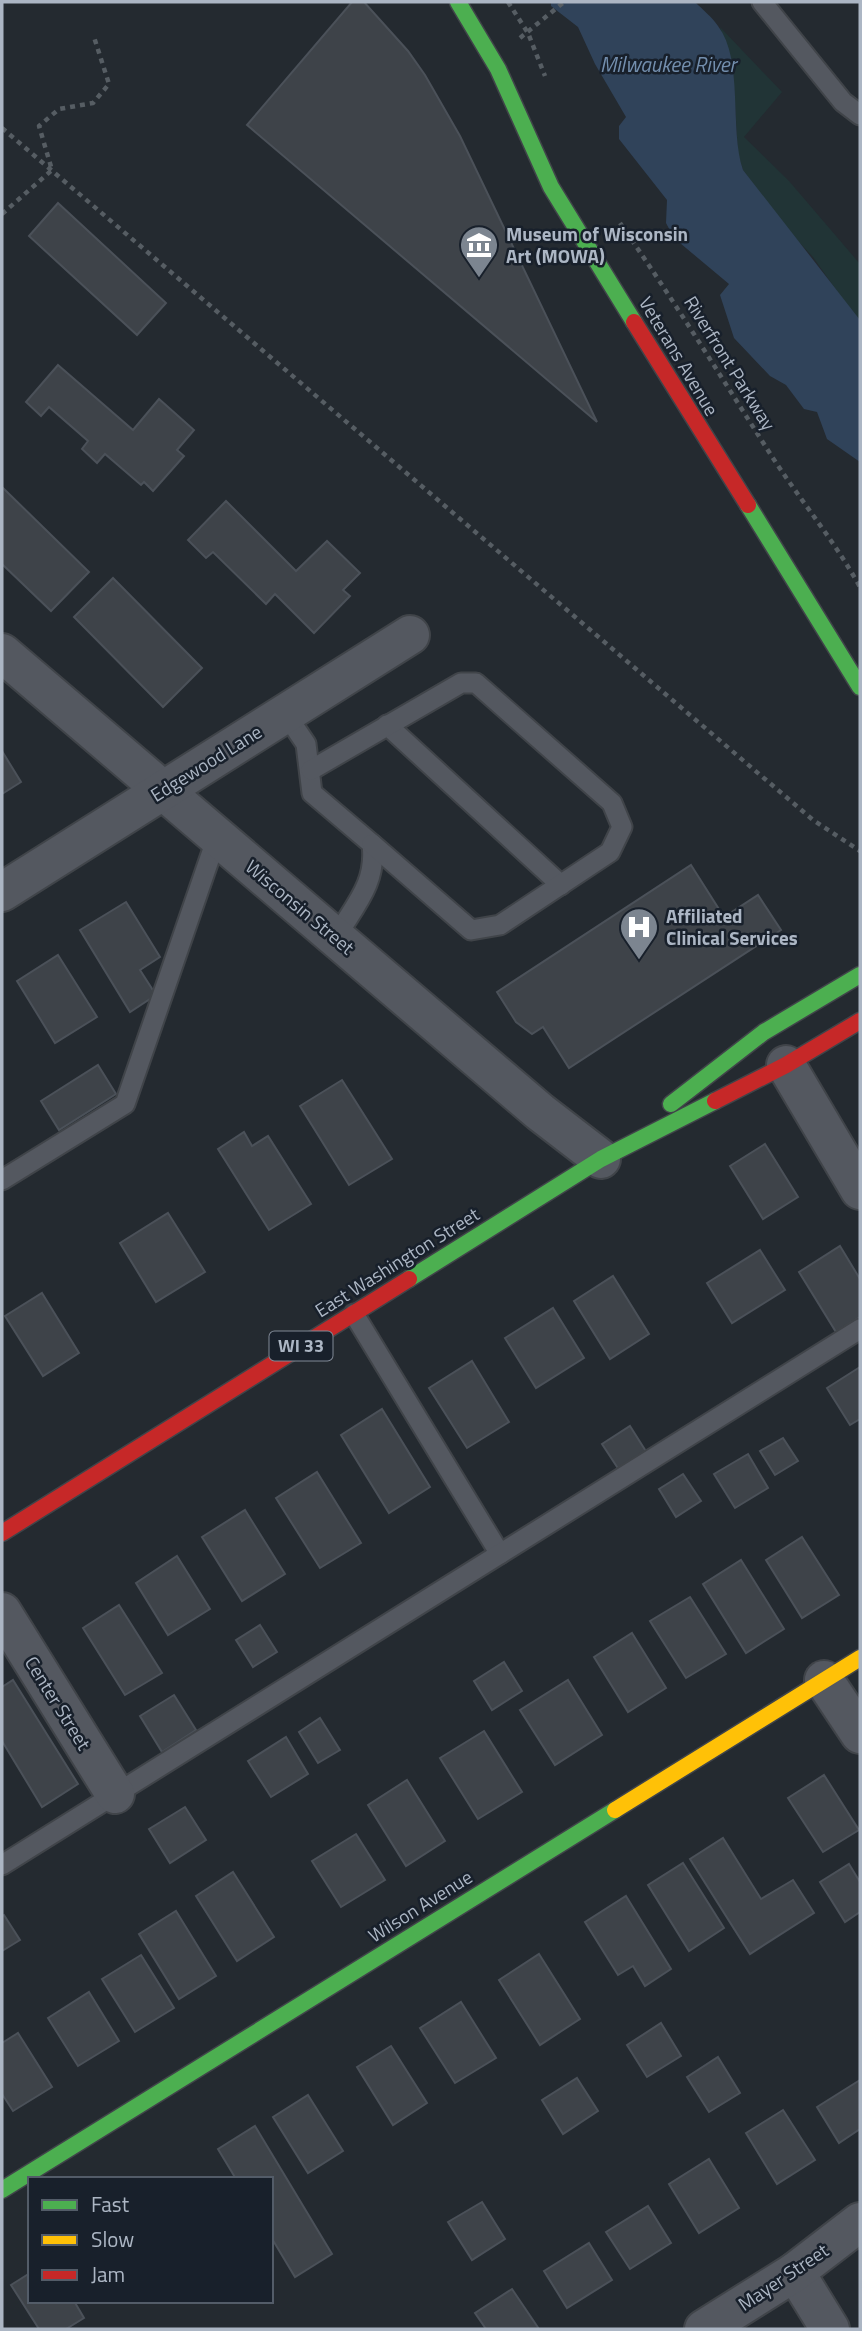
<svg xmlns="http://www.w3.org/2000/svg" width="862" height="2331" font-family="'Titillium Web',sans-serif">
<rect width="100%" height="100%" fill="#242a30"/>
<!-- green -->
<path fill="#213436" d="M720 27 782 92 744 137 789 181 860 264V324L813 257 783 225 743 170 738 154 733 71Z"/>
<!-- water -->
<path fill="#30435a" d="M551 2H695C703 10 712 17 718 26 744 60 729 129 743 170L860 320V462L827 439 817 412 804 409 786 385 770 376 734 338 720 295 729 284 674 238 666 223 667 200 619 139V126L626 117 595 64 578 27 551 6Z"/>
<!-- building -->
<g fill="#3e4349" stroke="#4b5159" stroke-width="2">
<path d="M352 2H364L408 51 425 75 460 136 597 422 247 125Z"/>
<path d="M58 203 166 303 137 335 29 236Z"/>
<path d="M58 365 133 430 159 399 194 430 177 450 184 456 153 491 144 482 141 485 105 454 97 463 82 449 88 441 49 407 41 416 26 402Z"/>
<path d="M2 487 89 572 51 611 2 564Z"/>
<path d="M226 501 296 571 327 541 360 573 343 590 350 596 314 633 275 594 266 604 213 552 206 558 188 540Z"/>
<path d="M113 578 202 668 163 707 74 617Z"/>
<path d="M2 751 21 782 2 794Z"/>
<path d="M691 865 724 917 758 895 781 930 569 1068 543 1027 532 1034 516 1022 497 992Z"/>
<path d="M126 902 160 957 140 970 156 995 130 1012 80 930Z"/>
<path d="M58 955 97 1017 55 1043 17 981Z"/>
<path d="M98 1065 116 1094 59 1130 41 1101Z"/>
<path d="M342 1080 392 1159 349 1185 300 1106Z"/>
<path d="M244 1132 252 1146 268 1136 311 1204 269 1230 218 1149Z"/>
<path d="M765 1144 798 1197 763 1219 730 1166Z"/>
<path d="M168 1213 205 1272 156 1302 120 1243Z"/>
<path d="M840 1246 860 1279V1317L836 1332 799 1272Z"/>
<path d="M760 1250 785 1290 732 1323 707 1283Z"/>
<path d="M613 1276 649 1334 610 1359 574 1301Z"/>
<path d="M42 1293 79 1353 43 1376 5 1316Z"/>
<path d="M553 1308 584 1358 536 1388 505 1338Z"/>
<path d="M472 1361 509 1422 467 1448 429 1388Z"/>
<path d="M860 1367V1419L850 1425 827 1388Z"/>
<path d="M382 1409 430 1487 389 1513 341 1435Z"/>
<path d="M630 1426 647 1453 619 1470 602 1444Z"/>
<path d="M783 1438 798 1461 775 1475 760 1451Z"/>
<path d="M748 1454 768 1488 735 1508 714 1474Z"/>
<path d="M317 1472 361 1543 320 1568 276 1498Z"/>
<path d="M683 1474 701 1501 676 1517 659 1489Z"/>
<path d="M245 1510 285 1574 242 1601 202 1537Z"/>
<path d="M802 1537 839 1595 802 1618 766 1560Z"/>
<path d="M177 1556 210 1609 168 1635 136 1583Z"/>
<path d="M741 1560 784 1629 746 1653 703 1584Z"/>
<path d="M690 1597 726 1654 686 1678 650 1621Z"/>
<path d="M119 1605 162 1673 125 1695 83 1628Z"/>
<path d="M260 1625 277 1652 253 1667 236 1640Z"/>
<path d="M632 1633 666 1688 628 1712 594 1657Z"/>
<path d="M504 1662 522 1691 492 1710 474 1681Z"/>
<path d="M13 1680 78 1784 42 1807 2 1741V1687Z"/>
<path d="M568 1680 602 1735 555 1765 520 1710Z"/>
<path d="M174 1695 196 1730 162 1752 140 1716Z"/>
<path d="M320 1718 340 1750 318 1763 299 1732Z"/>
<path d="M484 1731 522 1792 478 1819 440 1758Z"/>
<path d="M286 1737 308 1774 271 1797 248 1761Z"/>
<path d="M824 1775 859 1830 823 1852 788 1798Z"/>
<path d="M407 1780 445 1841 406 1866 368 1805Z"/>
<path d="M185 1807 206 1840 170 1863 149 1829Z"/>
<path d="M356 1834 385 1880 341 1907 312 1861Z"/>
<path d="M723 1838 761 1899 793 1880 814 1913 750 1954 690 1859Z"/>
<path d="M683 1863 724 1928 689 1951 648 1885Z"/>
<path d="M849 1864 860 1882V1912L845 1922 820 1882Z"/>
<path d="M233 1872 274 1937 237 1961 196 1896Z"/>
<path d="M626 1896 671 1969 645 1986 633 1966 618 1975 585 1922Z"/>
<path d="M176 1911 216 1976 179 1999 139 1934Z"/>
<path d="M4 1915 20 1940 2 1951V1916Z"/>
<path d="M539 1954 580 2019 540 2045 499 1980Z"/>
<path d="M141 1955 174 2008 135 2032 102 1979Z"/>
<path d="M89 1992 119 2041 78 2066 48 2018Z"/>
<path d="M461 2002 496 2058 455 2083 420 2028Z"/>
<path d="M661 2023 681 2056 647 2077 627 2045Z"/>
<path d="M18 2033 52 2087 13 2111 2 2094V2043Z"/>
<path d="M391 2046 427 2103 393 2125 357 2067Z"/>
<path d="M718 2057 740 2093 709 2112 687 2077Z"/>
<path d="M577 2078 598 2111 563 2134 542 2100Z"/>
<path d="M860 2080V2129L839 2143 817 2107Z"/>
<path d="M308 2095 343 2151 308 2173 273 2117Z"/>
<path d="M783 2110 815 2160 777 2184 746 2133Z"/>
<path d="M255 2126 332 2254 295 2277 271 2237V2179H236L218 2149Z"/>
<path d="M709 2159 739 2208 699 2233 669 2184Z"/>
<path d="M482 2202 505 2239 472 2260 448 2222Z"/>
<path d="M648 2206 671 2243 630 2269 606 2232Z"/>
<path d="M589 2243 612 2280 567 2308 544 2271Z"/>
<path d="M30 2273V2301H74L84 2318 66 2329H39L11 2285Z"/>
<path d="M512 2289 539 2329H486L475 2313Z"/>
</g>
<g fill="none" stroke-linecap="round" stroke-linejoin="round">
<defs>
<g id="lane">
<path d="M762 2 843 102 860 115"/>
<path d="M285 713 306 744 312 793 372 844C377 883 355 905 336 937"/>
<path d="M387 725 561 885"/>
<path d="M311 770 461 683H476L612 803 622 827 610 852 500 925 471 930 372 844"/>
<path d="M2 1180 125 1104 217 837"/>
<path d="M354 1314 500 1554"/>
<path d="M2 1865 860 1329"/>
</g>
<g id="street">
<path d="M2 653 540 1112 601 1159"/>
<path d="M2 892 410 635"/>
<path d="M786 1065 860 1190"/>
<path d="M2 1612 115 1794"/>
<path d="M824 1680 860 1734"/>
<path d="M795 2272 830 2329"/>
<path d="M704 2329 795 2272 860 2222"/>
</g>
<g id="fast">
<path d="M458 2 498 69 551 187 634 322"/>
<path d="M748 505 860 687"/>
<path d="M671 1104 764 1032 860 975"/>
<path d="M409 1279 601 1159 715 1101"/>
<path d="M2 2190 615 1810"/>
</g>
<path id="slow" d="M615 1810 860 1658"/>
<g id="jam">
<path d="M634 322 748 505"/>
<path d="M715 1101 786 1065 860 1021"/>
<path d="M2 1533 409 1279"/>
</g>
</defs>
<!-- lane casing -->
<use href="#lane" stroke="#404449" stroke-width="23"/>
<!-- street casing -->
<use href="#street" stroke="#404449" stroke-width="42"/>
<!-- fast casing -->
<use href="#fast" stroke="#404449" stroke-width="19"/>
<!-- slow casing -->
<use href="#slow" stroke="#404449" stroke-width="19"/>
<!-- jam casing -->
<use href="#jam" stroke="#404449" stroke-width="19"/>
<!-- path -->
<g stroke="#565d63" stroke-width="4.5" stroke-dasharray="5 5" stroke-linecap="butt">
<path d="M508 2 528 33 545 76"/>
<path d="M520 38 564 2"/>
<path d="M2 128 813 820 860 851"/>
<path d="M2 214 52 170 39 126 59 109 93 103 109 84 94 37"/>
<path d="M620 223C673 299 721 377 771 455 800 500 834 540 860 587"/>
</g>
<!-- lane -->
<use href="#lane" stroke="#545860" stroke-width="19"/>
<!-- street -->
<use href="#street" stroke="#545860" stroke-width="38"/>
<!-- fast -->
<use href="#fast" stroke="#4caf50" stroke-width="16"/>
<!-- slow -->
<use href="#slow" stroke="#ffc107" stroke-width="16"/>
<!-- jam -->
<use href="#jam" stroke="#c62828" stroke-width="16"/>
</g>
<!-- icons -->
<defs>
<symbol id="museum-pin" viewBox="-11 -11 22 30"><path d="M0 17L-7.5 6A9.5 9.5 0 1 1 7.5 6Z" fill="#7c8590" stroke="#18202b"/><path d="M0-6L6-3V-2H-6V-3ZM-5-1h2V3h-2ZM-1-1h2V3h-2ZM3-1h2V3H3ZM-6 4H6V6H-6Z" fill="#fff"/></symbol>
<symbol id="hospital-pin" viewBox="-11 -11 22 30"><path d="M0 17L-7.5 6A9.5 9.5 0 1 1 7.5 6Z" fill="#7c8590" stroke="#18202b"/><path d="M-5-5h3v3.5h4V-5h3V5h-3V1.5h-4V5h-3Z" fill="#fff"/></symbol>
</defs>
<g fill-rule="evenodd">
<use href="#museum-pin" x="457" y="223" width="44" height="60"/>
<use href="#hospital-pin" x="617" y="905" width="44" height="60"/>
</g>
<g text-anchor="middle" stroke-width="5" stroke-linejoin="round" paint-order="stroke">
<!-- shield labels -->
<rect fill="#18202b" stroke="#808996" stroke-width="2" x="269.5" y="1331.5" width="63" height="29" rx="5"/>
<g font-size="18" font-weight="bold" fill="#acb6c4">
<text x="301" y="1352">WI 33</text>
</g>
<!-- poi labels -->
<g font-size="19" font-weight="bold" fill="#acb6c4" stroke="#18202b" text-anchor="start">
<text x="506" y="241">Museum of Wisconsin<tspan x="506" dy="22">Art (MOWA)</tspan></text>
<text x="666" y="923">Affiliated<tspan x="666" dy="22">Clinical Services</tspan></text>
</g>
<!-- street labels -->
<g font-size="19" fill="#acb6c4" stroke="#18202b">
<text transform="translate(679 356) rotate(59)" y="7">Veterans Avenue</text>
<text transform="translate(730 363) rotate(58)" y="7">Riverfront Parkway</text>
<text transform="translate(206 763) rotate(-32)" y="7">Edgewood Lane</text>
<text transform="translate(300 907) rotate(40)" y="7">Wisconsin Street</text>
<text transform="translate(397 1262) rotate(-32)" y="7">East Washington Street</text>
<text transform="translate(58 1703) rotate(58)" y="7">Center Street</text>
<text transform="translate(420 1906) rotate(-32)" y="7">Wilson Avenue</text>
<text transform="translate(783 2277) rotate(-34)" y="7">Mayer Street</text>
</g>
<!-- water labels -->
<g font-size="21" font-style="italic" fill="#738ead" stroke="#18202b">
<text x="668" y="72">Milwaukee River</text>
</g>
</g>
<!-- border -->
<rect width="862" height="2331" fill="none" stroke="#acb6c4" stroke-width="7"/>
<!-- legend -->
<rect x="28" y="2177" width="245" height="126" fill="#18202b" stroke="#535c68" stroke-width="2"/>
<rect x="42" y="2200" width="35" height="10" fill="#4caf50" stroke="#535c68" stroke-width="2"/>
<text x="91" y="2212" font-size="21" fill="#acb6c4">Fast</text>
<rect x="42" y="2235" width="35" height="10" fill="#ffc107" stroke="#535c68" stroke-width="2"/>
<text x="91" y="2247" font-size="21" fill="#acb6c4">Slow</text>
<rect x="42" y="2270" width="35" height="10" fill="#c62828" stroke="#535c68" stroke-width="2"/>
<text x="91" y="2282" font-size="21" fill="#acb6c4">Jam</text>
</svg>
